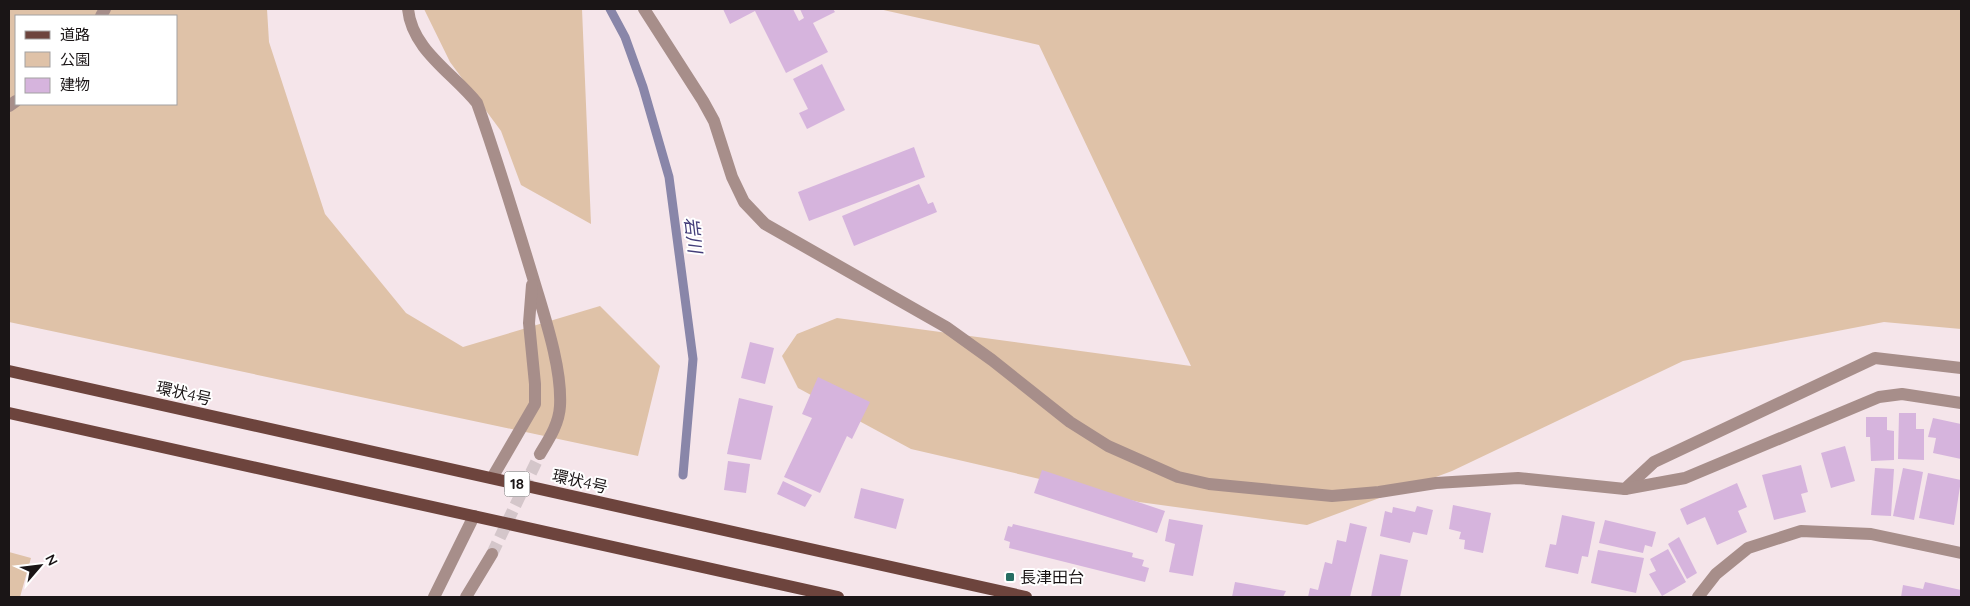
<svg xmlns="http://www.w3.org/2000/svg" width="1970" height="606" font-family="Quicksand,'Noto Sans JP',sans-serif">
<rect width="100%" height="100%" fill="#f5e5ea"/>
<!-- green -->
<g fill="#dfc2a8" fill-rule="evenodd">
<path d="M9 9H267L269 42 325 214 406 313 463 347 600 306 660 366 638 456 9 322ZM16 16H176V104H16Z"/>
<path d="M424 9H582L591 224 521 185 501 131 450 62Z"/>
<path d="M879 9H1961V329L1884 322 1683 361 1452 471 1307 525 1139 502 911 449 798 388 782 356 797 334 837 318 1191 366 1039 45Z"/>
<path d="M9 552 31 558 20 597H9Z"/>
</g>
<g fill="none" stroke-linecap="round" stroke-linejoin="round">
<!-- stream -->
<path stroke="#8986a9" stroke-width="9" d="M610 9 625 37 643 87 669 177 693 359 683 475"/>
</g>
<!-- building -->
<g fill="#d6b4dd">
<path d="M723 9H793L799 21 804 18 800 9H833L835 12 813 23 828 52 786 73 755 11 730 24Z"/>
<path d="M822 64 845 110 807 129 799 113 808 109 793 79Z"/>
<path d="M914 147 925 177 809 221 798 192Z"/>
<path d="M919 184 928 204 933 202 937 212 854 246 842 216Z"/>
<path d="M750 342 774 348 765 384 741 378Z"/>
<path d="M818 377 870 402 852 439 847 436 820 493 784 477 812 418 802 414Z"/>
<path d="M739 398 773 406 761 460 727 454Z"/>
<path d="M1899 413H1916V429H1924V460L1898 459Z"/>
<path d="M1866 417H1887V430L1894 431V460L1871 461 1870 437H1866Z"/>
<path d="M1933 418 1961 424V459L1933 453 1936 438 1928 437Z"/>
<path d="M1845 446 1855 481 1831 488 1821 453Z"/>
<path d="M728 461 750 464 746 493 724 490Z"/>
<path d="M1801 465 1808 492 1801 494 1806 512 1774 520 1762 475Z"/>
<path d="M1875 468 1894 469 1891 516 1871 515Z"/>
<path d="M1903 468 1923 472 1914 520 1893 516Z"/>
<path d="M1042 470 1165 511 1157 533 1034 493Z"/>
<path d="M1928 473 1961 480 1954 525 1919 518Z"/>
<path d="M783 481 812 495 805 507 777 494Z"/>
<path d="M1737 483 1747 507 1738 511 1747 532 1717 545 1705 517 1687 525 1680 509Z"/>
<path d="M861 488 904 499 896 529 854 518Z"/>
<path d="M1453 505 1491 513 1483 553 1464 549 1465 540 1459 539 1461 532 1449 529Z"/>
<path d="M1417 506 1433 510 1427 535 1413 532 1410 543 1380 536 1385 511 1392 513 1393 507 1415 512Z"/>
<path d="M1562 515 1595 522 1588 557 1582 556 1578 574 1545 567 1550 544 1556 545Z"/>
<path d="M1169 519 1203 525 1193 576 1169 572 1175 544 1165 541Z"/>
<path d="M1605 520 1656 532 1652 547 1645 545 1643 553 1599 543Z"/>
<path d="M1350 523 1367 527 1350 597H1308L1310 588 1318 590 1325 562 1332 564 1337 540 1346 542Z"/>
<path d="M1013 524 1133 553 1132 557 1144 560 1142 566 1149 568 1145 582 1009 548 1010 542 1004 540 1008 526 1012 527Z"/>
<path d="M1679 537 1697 573 1687 579 1668 544Z"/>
<path d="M1668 549 1686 582 1662 596 1649 574 1656 571 1650 559Z"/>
<path d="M1598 550 1644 558 1636 593 1591 583Z"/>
<path d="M1380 554 1408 560 1400 597H1371Z"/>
<path d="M1235 582 1286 591 1283 597H1232Z"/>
<path d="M1925 582 1961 590V597H1901L1903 585 1923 589Z"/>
</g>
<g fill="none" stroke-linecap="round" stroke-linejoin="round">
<!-- minor-tunnel -->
<path stroke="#d4c6ca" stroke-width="12" stroke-dasharray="12 6" stroke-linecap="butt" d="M492 554 540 454"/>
<!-- minor -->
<g stroke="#a78e8a" stroke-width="12">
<path d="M408 9C412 50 453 73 477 103 499 165 518 228 537 291 547 324 562 371 560 406 559 424 549 439 540 454"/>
<path d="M644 9 703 101 714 121 732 177 744 202 765 224 946 327 992 360 1070 422 1108 446 1178 477 1209 484 1332 496 1379 492 1436 483 1518 478 1625 489 1654 462 1875 358 1961 368"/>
<path d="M101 16 105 9"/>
<path d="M9 106 16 101"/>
<path d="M492 478 535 404V384L529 323 532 285"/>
<path d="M1625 489 1685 478 1879 397 1902 394 1961 403"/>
<path d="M434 597 474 516"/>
<path d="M466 597 492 554"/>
<path d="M1698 597 1716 574 1748 548 1801 531 1871 534 1961 553"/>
</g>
<!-- major -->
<g stroke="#6d443d" stroke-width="12">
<path d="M9 371 1026 597"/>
<path d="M9 413 838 597"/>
</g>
</g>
<!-- markers -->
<rect fill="#276e63" stroke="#fff" stroke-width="2" x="1005" y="572" width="10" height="10" rx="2.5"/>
<g text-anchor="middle" stroke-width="4" stroke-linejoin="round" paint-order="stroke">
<!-- shield labels -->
<rect fill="#fff" stroke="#5f5b5c" stroke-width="1" x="504.5" y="471.5" width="25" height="25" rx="4"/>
<g font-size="15" font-weight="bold" fill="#1a1516">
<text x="517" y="489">18</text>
</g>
<!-- street labels -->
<g font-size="16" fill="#1a1516" stroke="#fff">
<text transform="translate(184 393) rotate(13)" y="6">環状4号</text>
<text transform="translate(580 481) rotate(13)" y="6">環状4号</text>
</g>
<!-- poi labels -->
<g font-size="16" fill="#1a1516" stroke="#fff" text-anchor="start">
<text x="1020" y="583">長津田台</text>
</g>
<!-- water labels -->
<g font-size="18" font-style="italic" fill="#433d79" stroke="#fff">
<text transform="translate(693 235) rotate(83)" y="6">岩川</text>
</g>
</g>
<!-- border -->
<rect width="1970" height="606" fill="none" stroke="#1a1516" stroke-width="20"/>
<!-- legend -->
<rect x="15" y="15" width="162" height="90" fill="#ffffff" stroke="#a3a1a2"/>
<rect x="25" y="31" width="25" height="8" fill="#6d443d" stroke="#a3a1a2"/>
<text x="60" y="40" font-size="15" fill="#1a1516">道路</text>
<rect x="25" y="52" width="25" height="15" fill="#dfc2a8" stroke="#a3a1a2"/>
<text x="60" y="65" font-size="15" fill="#1a1516">公園</text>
<rect x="25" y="78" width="25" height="15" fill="#d6b4dd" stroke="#a3a1a2"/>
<text x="60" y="90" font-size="15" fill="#1a1516">建物</text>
<!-- north arrow -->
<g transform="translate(40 566) rotate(62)" stroke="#ffffff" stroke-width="4" paint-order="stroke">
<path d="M0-4L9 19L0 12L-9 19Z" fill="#1a1516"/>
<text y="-8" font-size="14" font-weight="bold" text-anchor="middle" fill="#1a1516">N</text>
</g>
</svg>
